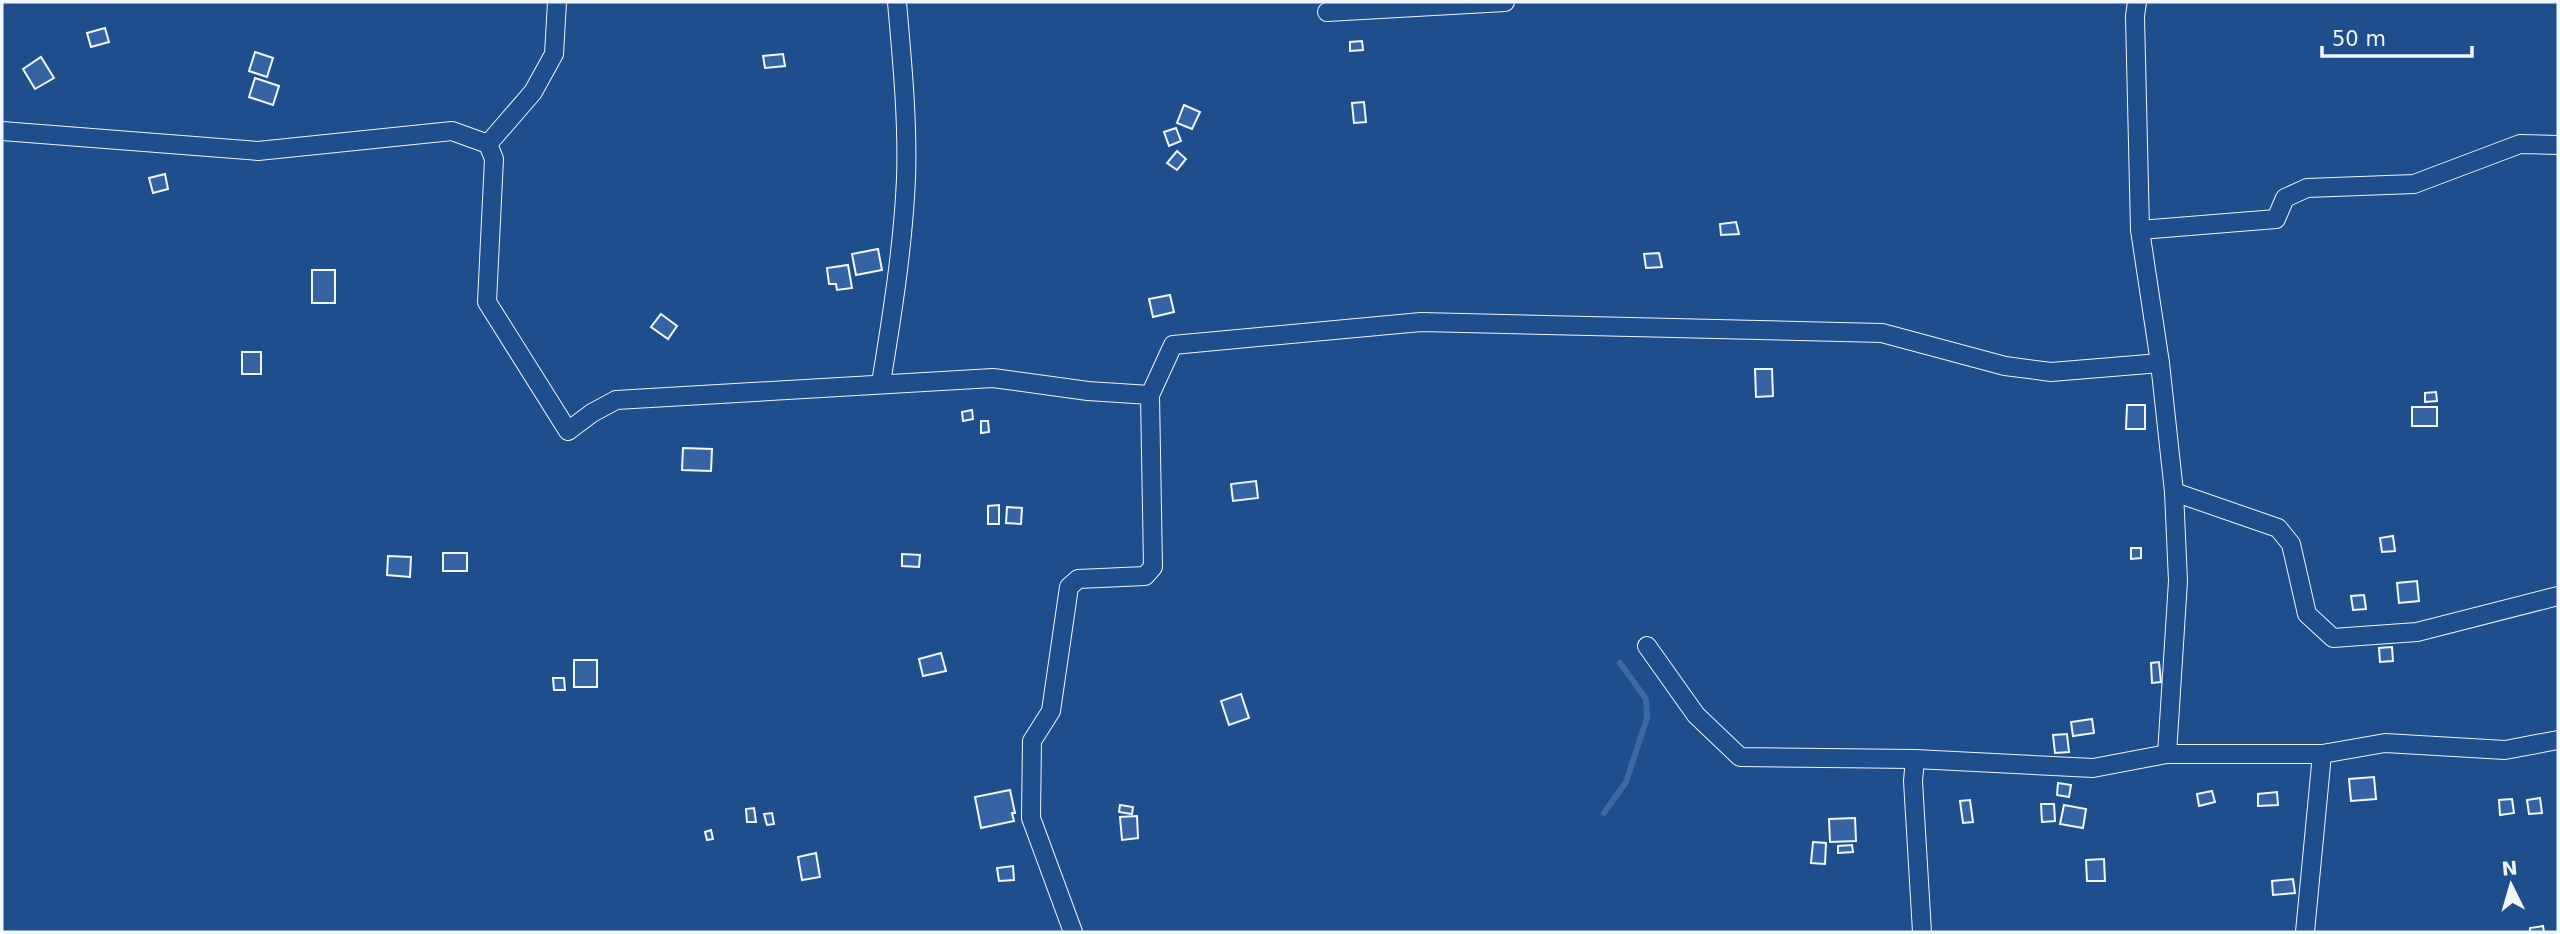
<svg xmlns="http://www.w3.org/2000/svg" width="2560" height="934" font-family="'DejaVu Sans',sans-serif">
<rect width="100%" height="100%" fill="#1f4e8c"/>
<g fill="none" stroke-linecap="round" stroke-linejoin="round">
<!-- stream -->
<path stroke="#3b69a3" stroke-width="6" d="M1604 813 1626 782 1647 718 1646 699 1620 663"/>
</g>
<!-- building -->
<g fill="#3563a3" stroke="#f2f6ff" stroke-width="2">
<path d="M105 28 109 42 91 47 87 33Z"/>
<path d="M1362 41 1363 50 1350 51V42Z"/>
<path d="M255 52 273 58 267 77 249 71Z"/>
<path d="M783 54 785 66 765 68 763 56Z"/>
<path d="M41 57 54 78 35 89 23 69Z"/>
<path d="M255 78 279 86 273 105 249 97Z"/>
<path d="M1364 102 1366 122 1354 123 1352 103Z"/>
<path d="M1184 105 1200 112 1192 129 1177 123Z"/>
<path d="M1176 128 1181 141 1169 146 1164 132Z"/>
<path d="M1177 151 1186 159 1177 170 1167 163Z"/>
<path d="M165 174 168 189 153 193 149 178Z"/>
<path d="M1736 222 1739 234 1721 235 1720 224Z"/>
<path d="M878 249 882 270 856 275 852 254Z"/>
<path d="M1659 253 1662 267 1646 268 1644 254Z"/>
<path d="M848 265 852 288 837 290 836 284H829L827 268Z"/>
<rect x="312" y="270" width="23" height="33"/>
<path d="M1170 295 1174 312 1153 317 1149 299Z"/>
<path d="M661 314 677 326 668 339 651 327Z"/>
<rect x="242" y="352" width="19" height="22"/>
<path d="M1755 369H1772L1773 396 1756 397Z"/>
<path d="M2436 392 2437 401 2425 402V393Z"/>
<path d="M2127 405H2145V429H2126Z"/>
<rect x="2412" y="407" width="25" height="19"/>
<path d="M972 410 973 419 963 421 962 412Z"/>
<path d="M981 421H988L989 432 981 433Z"/>
<path d="M683 448 712 449 711 471 682 470Z"/>
<path d="M1256 481 1258 498 1233 501 1231 484Z"/>
<path d="M999 505V524H988V506Z"/>
<path d="M1007 507 1022 508 1021 524 1006 523Z"/>
<path d="M2393 536 2395 551 2382 552 2380 538Z"/>
<path d="M2131 548H2141V558L2131 559Z"/>
<rect x="443" y="553" width="24" height="18"/>
<path d="M902 554 920 555 919 567 902 566Z"/>
<path d="M388 556 411 557 410 577 387 575Z"/>
<path d="M2417 581 2419 601 2399 603 2397 583Z"/>
<path d="M2364 595 2366 609 2353 610 2351 596Z"/>
<path d="M2392 647 2393 661 2380 662 2379 648Z"/>
<path d="M941 653 946 671 923 676 919 659Z"/>
<rect x="574" y="660" width="23" height="27"/>
<path d="M2159 662 2161 682 2152 683 2151 663Z"/>
<path d="M553 678H564L565 690H554Z"/>
<path d="M1241 694 1249 718 1229 725 1221 701Z"/>
<path d="M2092 719 2094 733 2073 736 2071 722Z"/>
<path d="M2067 734 2069 752 2055 753 2053 735Z"/>
<path d="M2374 777 2376 799 2351 801 2349 779Z"/>
<path d="M2058 783 2071 785 2069 797 2057 795Z"/>
<path d="M1010 790 1015 813H1012L1014 821 981 828 975 797Z"/>
<path d="M2212 791 2215 802 2199 806 2197 794Z"/>
<path d="M2277 792 2278 805 2258 806V794Z"/>
<path d="M2540 798 2542 813 2529 814 2527 800Z"/>
<path d="M2512 799 2514 813 2500 815 2499 800Z"/>
<path d="M1970 800 1973 822 1963 823 1960 801Z"/>
<path d="M2041 804H2054L2055 821 2042 822Z"/>
<path d="M1120 805 1133 807 1132 814 1119 812Z"/>
<path d="M2064 805 2086 809 2083 828 2060 824Z"/>
<path d="M754 808 756 822H747L746 809Z"/>
<path d="M772 813 774 824 767 825 764 814Z"/>
<path d="M1137 816 1138 838 1122 840 1120 817Z"/>
<path d="M1855 818 1856 841 1830 842 1829 819Z"/>
<path d="M711 830 713 839 707 840 705 832Z"/>
<path d="M1813 842 1826 843 1825 864 1811 863Z"/>
<path d="M1852 845 1853 852 1838 853V846Z"/>
<path d="M816 853 820 877 802 880 798 857Z"/>
<path d="M2104 859 2105 881H2087L2086 860Z"/>
<path d="M1013 866 1014 880 999 881 997 868Z"/>
<path d="M2293 879 2295 893 2273 895 2272 881Z"/>
<path d="M2543 926 2544 932H2530V928Z"/>
</g>
<g fill="none" stroke-linecap="round" stroke-linejoin="round">
<defs>
<g id="street">
<path d="M2137 2 2135 16 2140 230 2160 363 2174 492 2178 581 2167 754"/>
<path d="M1327 12 1505 2"/>
<path d="M2 131 258 151 452 131 488 144 494 159 487 302 568 431 592 413 616 400 993 378 1088 391 1150 395"/>
<path d="M488 144 533 92 554 54 557 2"/>
<path d="M2140 230 2276 219 2285 198 2307 188 2414 184 2520 144 2558 145"/>
<path d="M881 383C892 316 903 247 906 179 908 120 902 60 897 2"/>
<path d="M2174 492 2278 528 2291 544 2307 614 2333 638 2417 632 2558 596"/>
<path d="M1647 646 1696 715 1740 757 1915 759 2093 768 2167 754H2322L2385 743 2505 750 2558 740"/>
<path d="M1915 759 1913 781 1922 932"/>
<path d="M1073 932 1031 818 1032 741 1051 711 1069 587 1078 579 1145 576 1153 567 1150 395 1173 345 1421 322 1882 333 2005 366 2051 372 2160 363"/>
<path d="M2305 932 2322 754"/>
</g>
</defs>
<!-- street casing -->
<use href="#street" stroke="#f2f6ff" stroke-width="20"/>
<!-- street -->
<use href="#street" stroke="#1f4e8c" stroke-width="18"/>
</g>
<!-- border -->
<rect width="2560" height="934" fill="none" stroke="#f2f6ff" stroke-width="7"/>
<!-- north arrow -->
<g transform="translate(2511 885) rotate(355)" stroke="#1f4e8c" stroke-width="5" paint-order="stroke">
<path d="M0-5L12 26L0 18L-12 26Z" fill="#f2f6ff"/>
<text y="-10" font-size="19" font-weight="bold" text-anchor="middle" fill="#f2f6ff">N</text>
</g>
<!-- scale -->
<path d="M2322 46v10h150v-10" fill="none" stroke="#f2f6ff" stroke-width="3.5"/>
<text x="2332" y="46" font-size="21" fill="#f2f6ff" stroke="#1f4e8c" stroke-width="5" paint-order="stroke">50 m</text>
</svg>
